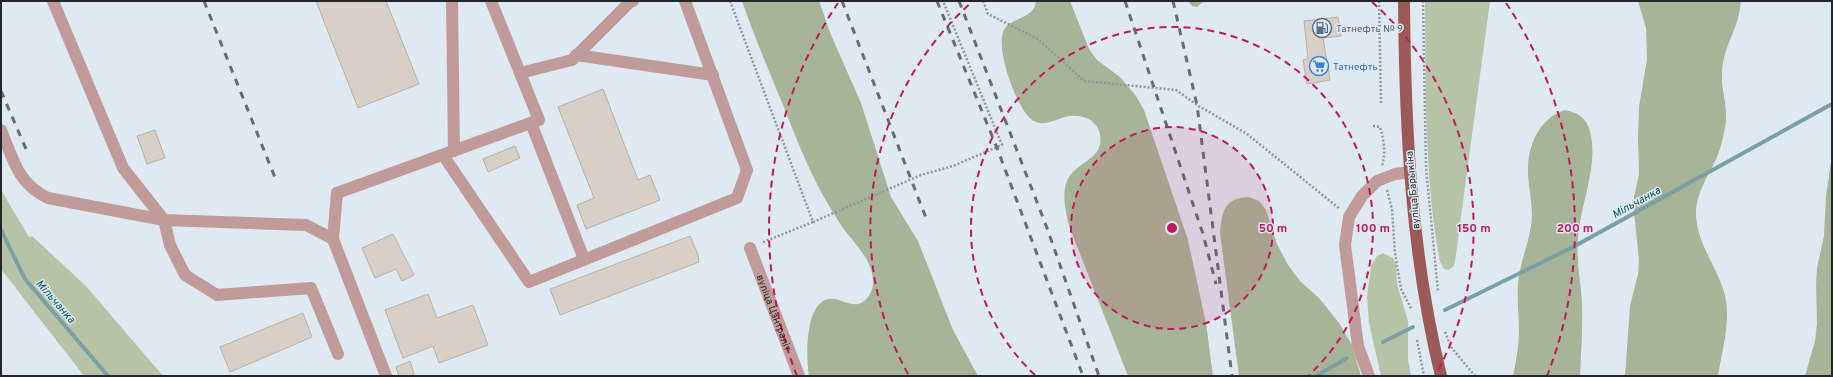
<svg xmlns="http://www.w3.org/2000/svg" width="1833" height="377" font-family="Overpass,sans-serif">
<rect width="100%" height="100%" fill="#dfe9f2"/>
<!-- green -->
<g fill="#b7c3a7">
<path d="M1425 1H1490L1455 262 1453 267 1448 270 1444 269 1440 262C1424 176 1426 88 1425 1Z"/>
<path d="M1 190 29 237 32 236 86 286 163 376H84L1 269Z"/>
<path d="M1383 253 1393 258 1396 264 1397 284 1408 321V359L1411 376H1381L1369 323 1367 297 1371 266 1377 256Z"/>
</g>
<!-- forest -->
<g fill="#a8b497">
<path d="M742 1H819L831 35 861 103 891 197 918 241 953 330 978 376H809C806 357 805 309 825 300 839 294 855 314 867 298 871 293 873 289 873 282 873 258 851 241 839 222 815 186 799 146 783 105 769 71 754 36 742 1Z"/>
<path d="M1036 1H1070L1089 49 1097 60 1120 77 1136 96 1144 110 1188 240 1206 323 1213 376H1128L1069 226C1066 212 1062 197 1066 184 1072 161 1105 162 1100 134 1097 120 1083 114 1069 116 1056 118 1042 130 1030 118 1016 106 993 44 1005 28 1014 17 1035 18 1036 1Z"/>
<path d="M1188 1H1204L1197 7 1192 6Z"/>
<path d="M1638 1H1741C1740 8 1739 15 1737 22 1731 39 1722 55 1722 74 1721 91 1729 109 1725 128 1723 137 1721 148 1717 157 1709 175 1696 193 1696 213 1696 242 1716 265 1724 292 1732 318 1722 350 1718 376H1625L1630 306 1638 274 1639 260 1633 202 1639 174 1638 138 1639 107 1647 59 1646 28Z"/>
<path d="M1564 110C1577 112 1586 117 1590 131 1599 168 1580 203 1578 239 1576 261 1581 282 1582 303 1583 327 1581 352 1580 376H1513C1516 361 1519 346 1519 331 1519 316 1517 301 1518 285 1519 265 1528 246 1531 226 1534 209 1529 192 1528 175 1527 147 1537 121 1564 110Z"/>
<path d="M1832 155V376H1805L1815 341 1817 324 1816 285 1817 268 1824 236 1826 196Z"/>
<path d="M1249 197 1259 201 1266 210 1277 244 1288 265 1300 281 1319 298 1339 323 1352 345 1361 376H1239L1220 233C1222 211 1224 198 1249 197Z"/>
</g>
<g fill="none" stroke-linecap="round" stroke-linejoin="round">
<!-- stream -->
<g stroke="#7a9fa6" stroke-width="4">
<path d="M1 230 25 279 108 376"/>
<path d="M1445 310 1573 247 1832 104"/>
<path d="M1383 342 1413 327"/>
<path d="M1316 376 1347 358"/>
</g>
</g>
<!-- building -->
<g fill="#d8d0c6" stroke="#b8b0a6">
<path d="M316 1H386L419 84 358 108Z"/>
<path d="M1338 17 1341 36 1323 38 1330 80 1307 84 1303 60 1308 59 1304 21Z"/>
<path d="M603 89 638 180 650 175 660 200 586 229 577 205 594 198 558 107Z"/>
<path d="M155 130 165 158 147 164 137 136Z"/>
<path d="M515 146 520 158 488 172 483 159Z"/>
<path d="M393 234 414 275 402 281 396 269 375 278 362 248Z"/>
<path d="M690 236 698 255 699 262 560 315 550 289Z"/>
<path d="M428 294 437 318 473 305 488 345 439 363 433 346 403 358 385 310Z"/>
<path d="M303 313 312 337 230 372 220 347Z"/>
<path d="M410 361 414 374 409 376H399L396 367Z"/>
</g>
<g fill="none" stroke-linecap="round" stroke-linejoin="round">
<!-- path -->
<g stroke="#90979d" stroke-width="2.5" stroke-dasharray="2 2" stroke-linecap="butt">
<path d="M730 1 813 222 761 243"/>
<path d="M983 1 988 14 1038 39 1084 81 1176 90 1197 105 1247 134 1340 209"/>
<path d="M1379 1 1381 104"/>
<path d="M1423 1 1426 168 1438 291"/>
<path d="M1373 126 1380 127C1384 141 1386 152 1382 166"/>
<path d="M1387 190 1392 209 1395 253 1401 289 1412 310"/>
<path d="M813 222 921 175 953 166 1002 145 943 1"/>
<path d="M1445 332 1451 347 1475 376"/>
<path d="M1417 340 1424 376"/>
</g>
<!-- minor -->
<g stroke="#c19b99" stroke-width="12">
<path d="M53 1 123 168 164 220 306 225 333 239 386 376"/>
<path d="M452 1 454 151"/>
<path d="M576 55 713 75"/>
<path d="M520 73 572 60 630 2 633 1"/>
<path d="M531 123 584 259"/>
<path d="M1 130C13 159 18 184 48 198L164 220 170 245 185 275 217 295 311 288 338 354"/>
<path d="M443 155 529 282 737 198 747 170 685 1"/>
<path d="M333 239 337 193 539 120 491 1"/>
<path id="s1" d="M750 248 799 376"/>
<path d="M1369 376 1358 346 1345 245 1349 217 1362 196 1377 181 1395 174 1410 172"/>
</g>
<!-- major -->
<path stroke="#9b5a58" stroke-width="12" d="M1404 1C1405 127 1411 254 1441 376"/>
<!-- rail -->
<g stroke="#676d73" stroke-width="3" stroke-dasharray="7 7" stroke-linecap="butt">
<path d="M204 1 276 180"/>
<path d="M842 1 926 218"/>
<path d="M937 1 997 148 1083 376"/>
<path d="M959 1 1047 228 1099 376"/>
<path d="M1125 1 1203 234 1216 284"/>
<path d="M1173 1 1197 105 1232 376"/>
<path d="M1 91 26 149"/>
</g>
</g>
<!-- distance rings -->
<circle cx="1172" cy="228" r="101" fill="#c2185b" fill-opacity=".12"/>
<g fill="none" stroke="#c2185b" stroke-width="2" stroke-dasharray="7 5">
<circle cx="1172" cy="228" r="101"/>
<path d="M1035 375A201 201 0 1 1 1309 375"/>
<path d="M908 374A302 302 0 0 1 972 2M1372 2A302 302 0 0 1 1436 374"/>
<path d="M797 376A403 403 0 0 1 838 3M1506 3A403 403 0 0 1 1547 376"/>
</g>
<!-- icons -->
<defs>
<symbol id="fuel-ring" viewBox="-11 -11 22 22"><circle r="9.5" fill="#dfe9f2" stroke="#5c6f8a" stroke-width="1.5"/><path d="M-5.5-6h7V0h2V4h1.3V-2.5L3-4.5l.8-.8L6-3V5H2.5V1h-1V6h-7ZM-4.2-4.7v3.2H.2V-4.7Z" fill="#5c6f8a"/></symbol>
<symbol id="supermarket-ring" viewBox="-11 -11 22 22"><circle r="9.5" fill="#dfe9f2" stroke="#3f7fe0" stroke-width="1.5"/><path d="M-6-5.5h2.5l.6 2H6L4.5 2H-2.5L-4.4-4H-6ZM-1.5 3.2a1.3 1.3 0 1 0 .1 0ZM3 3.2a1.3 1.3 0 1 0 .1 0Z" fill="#3f7fe0"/></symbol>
</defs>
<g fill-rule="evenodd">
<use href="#fuel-ring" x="1311" y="17" width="22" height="22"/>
<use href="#supermarket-ring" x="1308" y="55" width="22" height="22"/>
</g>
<g text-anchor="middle" stroke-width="3" stroke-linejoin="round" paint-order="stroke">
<!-- service labels -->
<g font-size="10" fill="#4e5e75" stroke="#dfe9f2" text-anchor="start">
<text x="1336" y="32">Татнефть № 9</text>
</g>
<!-- shop labels -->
<g font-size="10" fill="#366cbe" stroke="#dfe9f2" text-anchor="start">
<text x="1333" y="70">Татнефть</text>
</g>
<!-- street labels -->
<g font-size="10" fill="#23262a" stroke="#dfe9f2">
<text transform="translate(1412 190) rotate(-95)" y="4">вуліца Барыкіна</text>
<text dy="4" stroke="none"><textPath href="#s1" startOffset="69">вуліца Цэнтраліт</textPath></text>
</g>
<!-- water labels -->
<g font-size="11" font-style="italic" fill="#075a65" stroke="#dfe9f2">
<text transform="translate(1636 202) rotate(-29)" y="4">Мільчанка</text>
<text transform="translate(56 301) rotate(49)" y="4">Мільчанка</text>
</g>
</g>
<circle cx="1172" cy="228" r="6" fill="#c2185b" stroke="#dfe9f2" stroke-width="2"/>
<g font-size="12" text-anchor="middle" font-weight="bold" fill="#c2185b" stroke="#dfe9f2" stroke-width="3" stroke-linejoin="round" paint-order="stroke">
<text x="1273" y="232">50 m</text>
<text x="1373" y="232">100 m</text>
<text x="1474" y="232">150 m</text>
<text x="1575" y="232">200 m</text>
</g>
<!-- border -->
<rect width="1833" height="377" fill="none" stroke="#23262a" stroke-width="4"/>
</svg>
